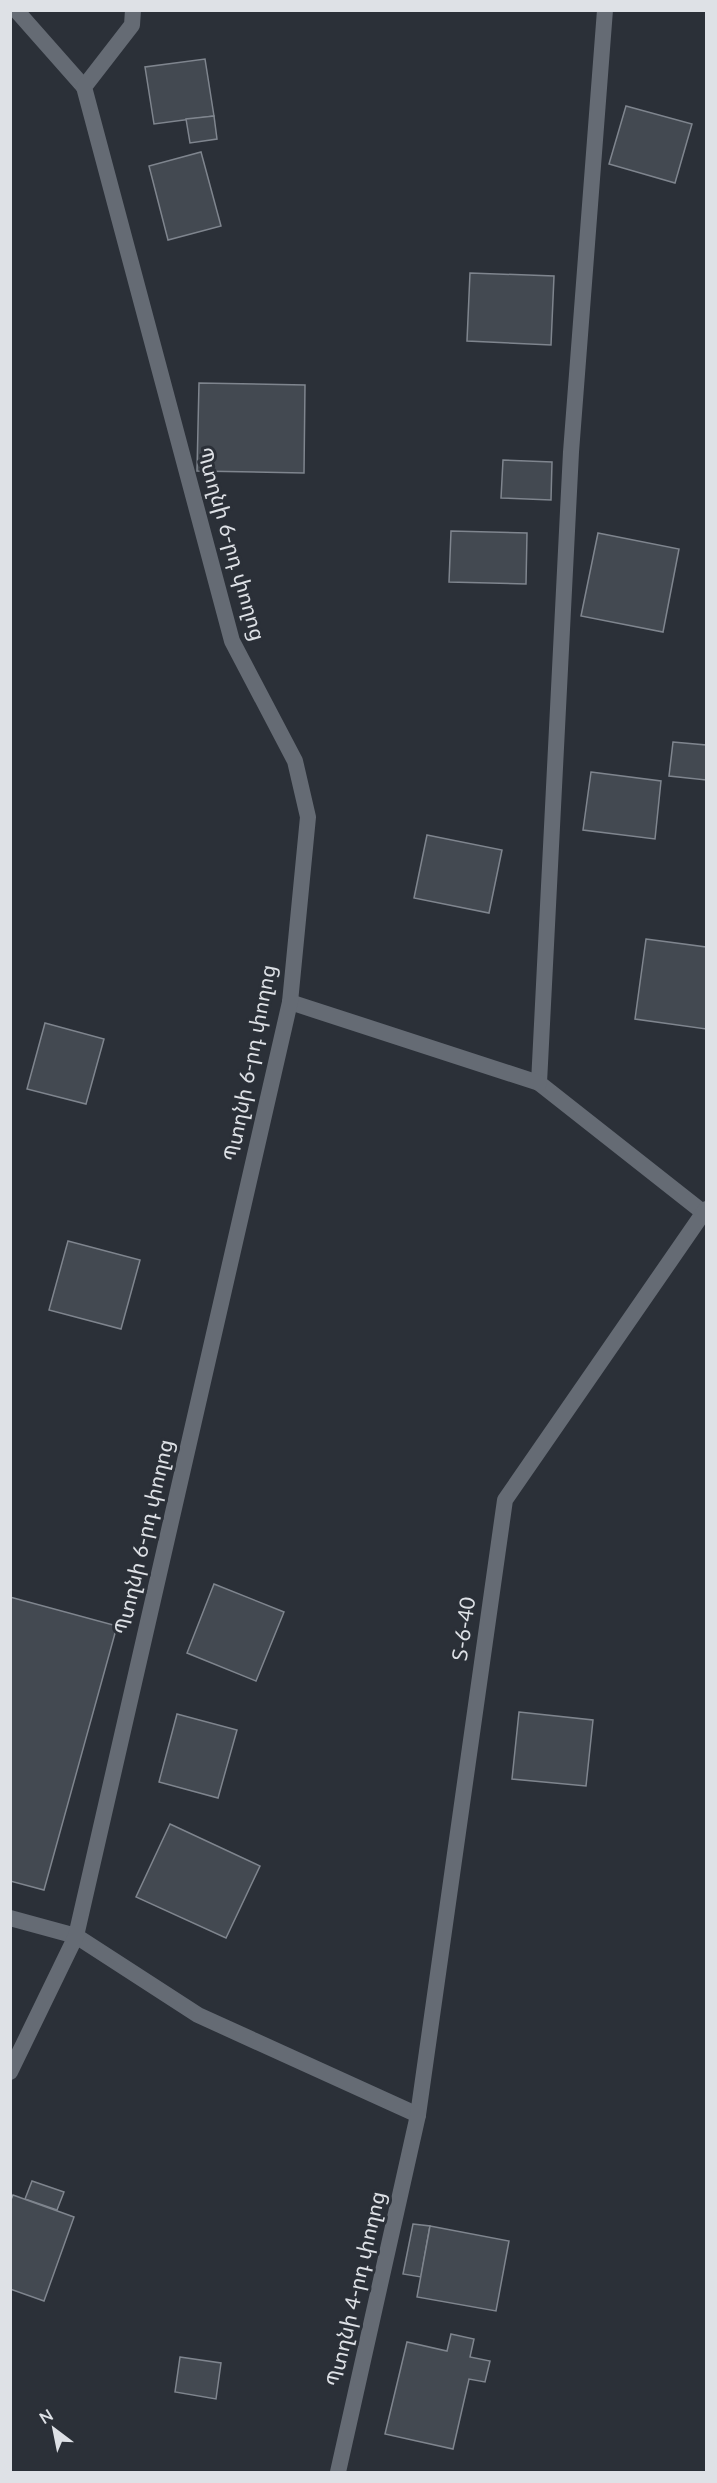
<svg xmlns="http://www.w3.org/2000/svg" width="717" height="2483" font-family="Lato,'Noto Sans Armenian',sans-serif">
<rect width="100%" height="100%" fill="#2b3038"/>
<!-- building -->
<g fill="#434951" stroke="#7f858e" stroke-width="1.5">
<path d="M205 59 214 116 154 124 145 67Z"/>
<path d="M626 106 692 124 675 183 609 164Z"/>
<path d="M214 116 217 139 190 143 186 119Z"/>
<path d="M201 152 221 226 168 240 149 166Z"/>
<path d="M470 273 554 276 551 345 467 341Z"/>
<path d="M199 383 305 385 304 473 197 471Z"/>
<path d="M503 460 552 462 551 500 501 498Z"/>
<path d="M451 531 527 533 526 584 449 582Z"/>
<path d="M598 533 679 549 663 632 581 616Z"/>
<path d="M673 742 706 745V780L669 776Z"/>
<path d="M591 772 661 781 655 839 583 830Z"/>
<path d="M427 835 502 850 489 913 414 898Z"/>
<path d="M646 939 706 947V1029L635 1019Z"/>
<path d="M45 1023 104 1039 86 1104 27 1089Z"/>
<path d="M68 1241 140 1260 121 1329 49 1310Z"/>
<path d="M214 1584 284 1612 256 1681 187 1653Z"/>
<path d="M10 1597 117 1626 44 1890 10 1881Z"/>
<path d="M519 1712 593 1720 586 1786 512 1779Z"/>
<path d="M177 1714 237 1730 218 1798 159 1782Z"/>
<path d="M170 1824 260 1866 226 1938 136 1897Z"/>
<path d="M32 2181 64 2192 57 2210 25 2199Z"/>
<path d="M13 2195 74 2217 44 2301 10 2289V2202Z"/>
<path d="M413 2224 430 2226 421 2277 403 2274Z"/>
<path d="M430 2226 509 2241 496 2311 417 2297Z"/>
<path d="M451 2334 474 2339 470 2357 490 2361 485 2382 469 2379 453 2449 385 2434 407 2342 447 2351Z"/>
<path d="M180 2357 221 2363 216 2399 175 2392Z"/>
</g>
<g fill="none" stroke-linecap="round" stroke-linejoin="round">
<!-- minor -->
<g stroke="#656b74" stroke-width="16">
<path d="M16 10 84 87"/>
<path d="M605 10 571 452 539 1083 704 1213"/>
<path d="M290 1002 539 1083"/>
<path d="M10 1918 76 1936 198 2015 418 2115"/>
<path d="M10 2072 76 1936 290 1002 308 817 295 761 232 641 84 87 132 25 133 10"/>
</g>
<!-- tertiary -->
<path stroke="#656b74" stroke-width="16" d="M338 2472 418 2115 505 1500 706 1209"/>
</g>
<g text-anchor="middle" stroke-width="6" stroke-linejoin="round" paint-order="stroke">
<!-- street labels -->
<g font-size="21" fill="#dee1e6" stroke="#2b3038">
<text transform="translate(231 544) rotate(74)" y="7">Պտղնի 6-րդ փողոց</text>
<text transform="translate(250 1063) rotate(-79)" y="7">Պտղնի 6-րդ փողոց</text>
<text transform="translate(144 1537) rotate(-77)" y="7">Պտղնի 6-րդ փողոց</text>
<text transform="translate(464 1629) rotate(-82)" y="7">Տ-6-40</text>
<text transform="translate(356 2289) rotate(-77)" y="7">Պտղնի 4-րդ փողոց</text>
</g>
</g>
<!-- border -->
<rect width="717" height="2483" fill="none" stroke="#dee1e6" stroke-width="24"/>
<!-- north arrow -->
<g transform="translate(54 2429) rotate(328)" stroke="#2b3038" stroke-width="4.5" paint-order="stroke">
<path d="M0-4.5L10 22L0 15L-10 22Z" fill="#dee1e6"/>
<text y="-9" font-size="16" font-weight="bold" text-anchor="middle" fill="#dee1e6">N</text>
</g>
</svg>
